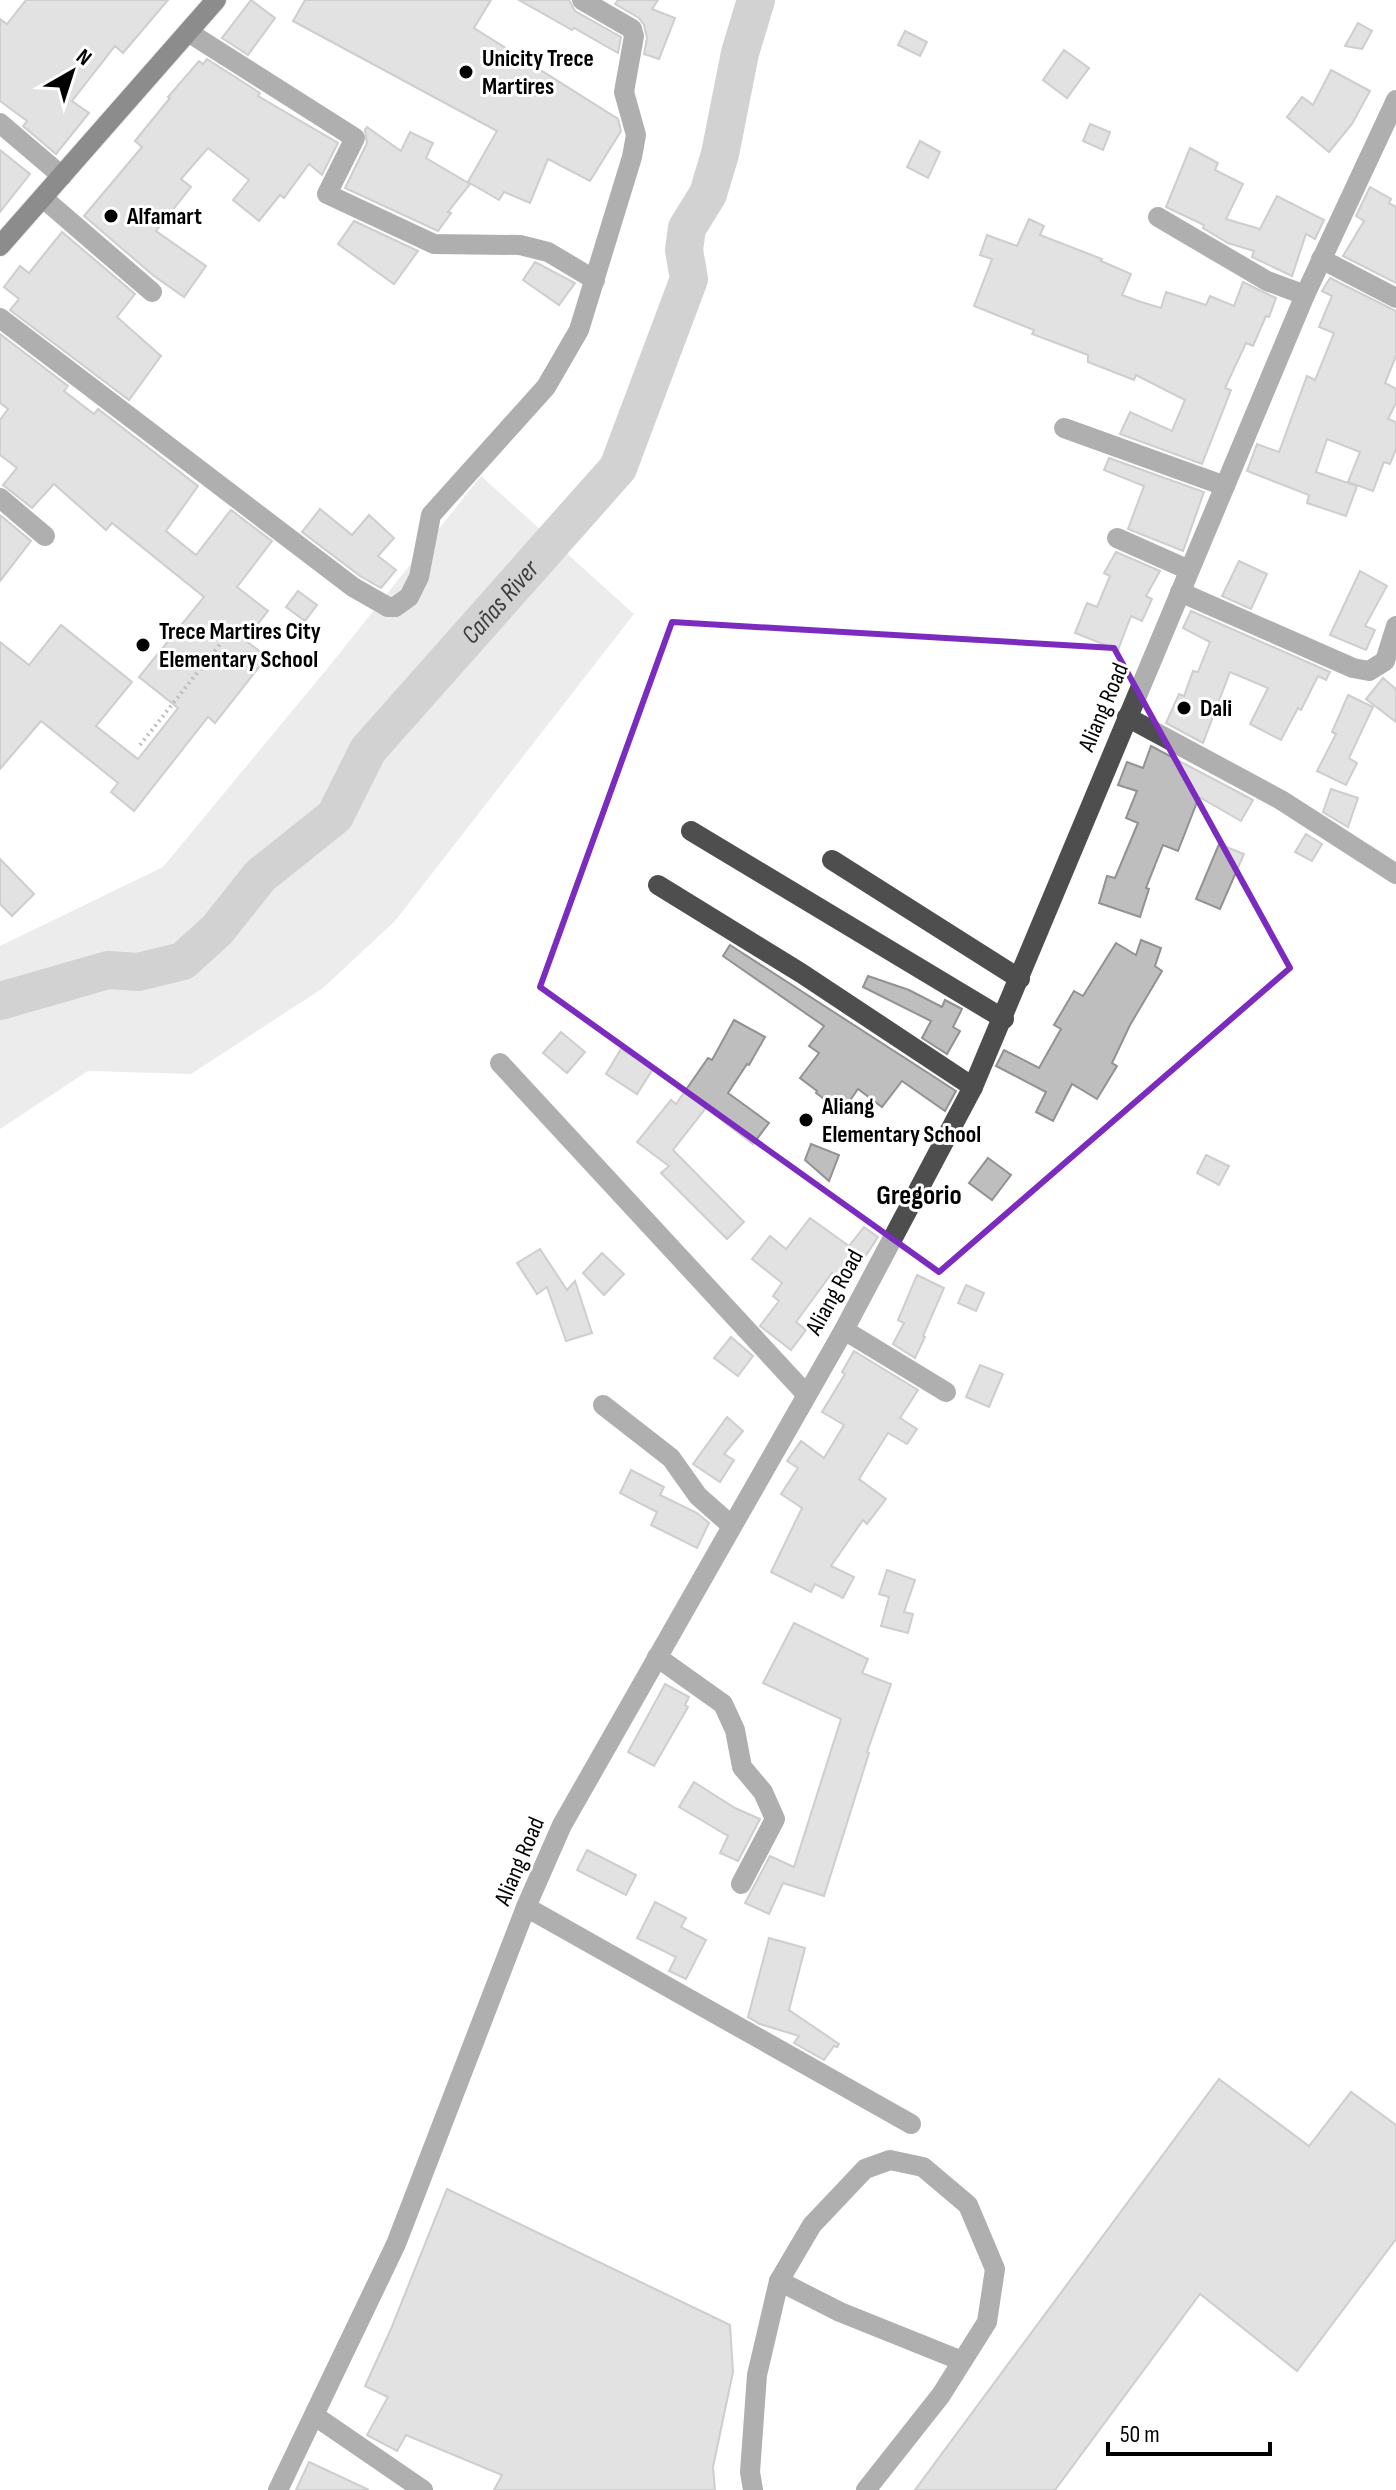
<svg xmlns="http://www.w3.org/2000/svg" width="1396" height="2490" font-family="'Sofia Sans Condensed',sans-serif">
<rect width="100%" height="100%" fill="#fff"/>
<!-- green -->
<path fill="#d5d5d5" d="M481 476 634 614 395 921 323 988 191 1074 88 1071 0 1129V946L163 867 331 664Z"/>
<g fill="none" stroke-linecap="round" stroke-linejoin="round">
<!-- stream -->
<path stroke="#9c9c9c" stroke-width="6" d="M0 998 2 999"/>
<!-- river -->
<path stroke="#9c9c9c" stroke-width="38" id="s1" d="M0 1001 108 970 138 972 183 961 217 930 260 876 335 816 368 750 618 468 689 279 684 250 687 228 708 194 720 154 740 53 756 0"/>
</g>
<!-- building -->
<g fill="#bebebe" stroke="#929292" stroke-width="2">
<path d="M26 0H168L123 53 115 46 72 101 89 113 56 154 23 126 27 121 0 101V19L7 24Z"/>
<path d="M251 0 275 18 248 55 222 38Z"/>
<path d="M305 0H491L474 28 618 119 621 131 590 181 548 159 530 203 504 192 499 200 468 182 497 131 293 21Z"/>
<path d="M519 0H569L575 11 621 37 618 53 574 28 572 30Z"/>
<path d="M618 0H658L652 9 675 18 659 59 644 54 647 38 644 25 639 18 615 4Z"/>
<path d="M1358 23 1372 31 1362 49 1345 46Z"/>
<path d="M905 31 927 42 920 56 898 45Z"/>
<path d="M1064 50 1089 68 1067 98 1043 80Z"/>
<path d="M207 59 260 93 258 96 338 143 322 175 309 164 284 198 280 195 259 221 233 200 249 180 208 148 181 179 191 187 156 231 206 266 184 297 154 276 84 216 142 147 135 141 170 98 168 97 199 61 203 64Z"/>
<path d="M1331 70 1370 91 1352 124 1329 152 1287 117 1302 97 1313 105Z"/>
<path d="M1090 124 1110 132 1103 150 1083 141Z"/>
<path d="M367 127 401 151 410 132 433 143 426 158 470 184 448 212 451 213 438 231 345 188 367 143 365 130Z"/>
<path d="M920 141 940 152 928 178 907 167Z"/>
<path d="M1190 148 1218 163 1215 170 1243 184 1226 219 1260 229 1277 196 1324 220 1315 239 1306 234 1292 276 1252 257 1254 251 1228 243 1203 228 1204 225 1166 207Z"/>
<path d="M0 150 30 174 0 212Z"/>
<path d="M1370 187 1391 199 1389 203 1396 207V283L1343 256 1364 221 1356 216Z"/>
<path d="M1029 219 1044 226 1040 235 1102 259 1101 261 1131 274 1122 295 1141 302 1161 308 1166 292 1206 305 1210 296 1234 306 1243 282 1276 298 1269 317 1266 316 1253 346 1246 343 1225 388 1231 390 1202 464 1120 434 1130 412 1172 431 1185 400 1136 375 1134 380 1088 362V355L1032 334 1034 330 974 306 992 259 980 255 987 235 1017 246Z"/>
<path d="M354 221 418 251 394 284 338 244Z"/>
<path d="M62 232 135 294 117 317 161 356 129 400 10 310 19 299 4 287 20 266 29 273Z"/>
<path d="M535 262 575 283 559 305 523 280Z"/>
<path d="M1330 278 1396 311V356L1385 383 1396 389V403L1388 419 1396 422V449L1390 464 1384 462 1373 491 1348 482 1360 452 1327 439 1316 472 1357 486 1346 516 1307 503 1309 495 1247 471 1257 444 1279 452 1307 376 1315 380 1334 333 1319 327 1332 296 1322 291Z"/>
<path d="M0 334 68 386 64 391 94 414 98 409 198 486 166 531 196 555 231 510 272 541 237 587 268 611 245 640 267 657 215 723 208 717 134 811 111 792 118 783 41 721 0 769V642L29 665 61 625 132 682 96 726 138 759 178 708 139 677 204 597 112 523 106 530 54 484 32 508 3 485 17 468 0 455V420L8 409 0 403Z"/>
<path d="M1109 458 1204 492 1183 551 1128 529 1144 486 1104 470Z"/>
<path d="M320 509 352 535 369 515 394 538 378 556 396 570 381 588 360 576 302 532Z"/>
<path d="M0 515 31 541 0 581Z"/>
<path d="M1116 552 1160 571 1146 596 1152 599 1142 621 1131 616 1118 650 1075 633 1087 603 1097 607 1110 576 1104 573Z"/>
<path d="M1239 561 1267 574 1251 609 1222 596Z"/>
<path d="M1360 571 1387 586 1365 626 1375 630 1366 650 1330 635Z"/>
<path d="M298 591 317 605 305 621 286 607Z"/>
<path d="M1191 611 1330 672 1326 680 1318 676 1301 710 1298 708 1281 740 1250 724 1268 688 1230 672 1203 743 1166 723 1179 694 1184 696 1193 671 1198 672 1210 642 1183 628Z"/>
<path d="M1383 678 1396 689V722L1366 699Z"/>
<path d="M1348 695 1373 707 1349 758 1357 763 1346 785 1317 771 1336 734 1332 732Z"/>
<path d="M1151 746 1253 800 1241 821 1199 797 1178 851 1163 845 1146 888 1149 889 1140 917 1099 903 1107 876 1115 878 1138 823 1126 818 1137 791 1118 785 1127 762 1143 768Z"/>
<path d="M1331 789 1358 798 1348 827 1323 812Z"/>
<path d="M1306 834 1322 844 1312 861 1295 852Z"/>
<path d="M1219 844 1244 854 1220 909 1196 899Z"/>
<path d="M0 859 34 894 12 916 0 904Z"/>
<path d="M1141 940 1161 948 1155 966 1162 971 1130 1025 1112 1063 1117 1066 1097 1099 1072 1084 1053 1121 1036 1112 1046 1092 996 1066 1004 1050 1039 1068 1061 1029 1054 1025 1074 991 1083 996 1116 943 1136 955Z"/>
<path d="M730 945 956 1091 945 1111 902 1081 882 1107 858 1089 842 1112 816 1093 817 1091 800 1078 819 1053 809 1046 824 1026 723 956Z"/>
<path d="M868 976 909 990 942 1007 945 1000 962 1009 953 1027 960 1031 947 1054 922 1038 931 1021 863 987Z"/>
<path d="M734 1020 765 1037 749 1065 747 1064 728 1093 769 1123 753 1144 706 1108 673 1150 744 1222 727 1239 661 1173 669 1166 637 1142 671 1100 676 1104 708 1058 712 1060Z"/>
<path d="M561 1032 585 1052 567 1073 543 1053Z"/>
<path d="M621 1049 653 1069 637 1094 606 1074Z"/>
<path d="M811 1144 839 1155 829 1181 805 1160Z"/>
<path d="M1206 1155 1229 1166 1219 1185 1197 1173Z"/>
<path d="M988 1158 1011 1175 992 1200 969 1183Z"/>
<path d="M810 1218 849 1246 864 1227 878 1237 848 1283 832 1273 796 1322 806 1330 791 1350 760 1326 779 1301 773 1296 782 1283 752 1259 770 1236 786 1249Z"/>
<path d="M540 1249 567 1290 575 1281 592 1333 566 1341 547 1287 537 1294 517 1263Z"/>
<path d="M602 1253 624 1274 604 1295 583 1273Z"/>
<path d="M917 1275 944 1288 923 1336 925 1337 915 1358 893 1344 904 1323 898 1320Z"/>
<path d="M966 1285 984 1293 976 1311 958 1303Z"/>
<path d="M731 1337 753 1356 738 1376 714 1358Z"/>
<path d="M854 1351 918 1390 900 1418 917 1429 907 1444 888 1433 859 1479 886 1499 867 1524 863 1520 831 1566 854 1577 843 1598 815 1584 811 1592 771 1572 802 1508 781 1494 798 1468 787 1461 801 1441 824 1458 844 1425 822 1412 845 1374 842 1372Z"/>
<path d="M980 1365 1003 1374 989 1407 966 1397Z"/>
<path d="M727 1417 743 1431 724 1454 734 1460 720 1482 693 1464Z"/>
<path d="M631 1470 664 1487 660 1495 697 1513 709 1523 697 1548 651 1525 657 1512 620 1493Z"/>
<path d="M887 1570 915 1580 904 1612 913 1614 908 1633 881 1626 889 1597 879 1594Z"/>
<path d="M794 1623 868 1659 862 1673 891 1684 867 1752 869 1753 824 1896 783 1883 769 1914 745 1903 770 1856 794 1867 841 1719 763 1683Z"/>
<path d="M665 1684 689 1697 685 1705 688 1707 654 1766 628 1752Z"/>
<path d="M694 1782 735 1808 760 1819 738 1861 720 1853 728 1836 679 1807Z"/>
<path d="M587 1850 636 1875 626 1895 577 1870Z"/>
<path d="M655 1902 686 1918 681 1927 706 1940 686 1979 669 1971 676 1957 637 1938Z"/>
<path d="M769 1938 805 1948 789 2010 839 2044 837 2047 834 2046 824 2060 794 2043 799 2036 760 2024 748 2017Z"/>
<path d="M1219 2079 1309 2146 1351 2092 1396 2125V2239L1297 2371 1200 2294 1055 2490H915Z"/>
<path d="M447 2189 730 2325 733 2372 713 2467 715 2490H494L502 2475 406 2435 397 2451 367 2435 388 2397 365 2386 391 2329Z"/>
<path d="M309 2462 369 2490H296Z"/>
</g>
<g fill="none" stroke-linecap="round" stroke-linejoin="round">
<defs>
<path id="major" d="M0 246 216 0"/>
</defs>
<!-- major casing -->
<use href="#major" stroke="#dbdbdb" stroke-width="22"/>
<!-- path -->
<path stroke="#707070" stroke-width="4" stroke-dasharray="2 4" stroke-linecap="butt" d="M140 745 224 639"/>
<!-- minor -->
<g stroke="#4e4e4e" stroke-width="20">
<path d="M188 32 355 138 327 194 434 244 520 245 548 252 595 280"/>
<path d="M0 123 62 176"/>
<path d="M43 198 152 292"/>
<path d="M1158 217 1267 281 1305 295"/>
<path d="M1321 259 1396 298"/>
<path d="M0 318 353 587 388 607H395L409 597 419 577 431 515 546 387 579 330 632 157 636 135 624 92 634 36 632 29 582 0"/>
<path d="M1064 428 1225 486"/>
<path d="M0 498 45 536"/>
<path d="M1117 538 1189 570"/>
<path d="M1180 592 1353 668 1369 671 1385 661 1396 626"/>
<path d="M1127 717 1281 800 1396 874"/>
<path d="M691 831 1004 1019"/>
<path d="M832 860 1020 979"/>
<path d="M658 885 801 973 973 1087"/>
<path d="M500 1063 806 1394"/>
<path d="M844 1330 946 1392"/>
<path d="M603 1405 671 1458 698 1496 732 1526"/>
<path d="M657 1657 723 1704 735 1730 742 1767 763 1792 775 1819 741 1884"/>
<path d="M526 1907 911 2124"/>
<path d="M779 2281 840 2312 962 2361"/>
<path d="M315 2416 423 2490"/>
<path d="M278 2490 396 2244 526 1907 562 1825 844 1330 973 1087 1305 295 1396 100"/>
<path d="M753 2490 750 2472 757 2375 779 2281 812 2225 865 2169 890 2160 923 2167 968 2205 995 2269 987 2322 941 2395 866 2490"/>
</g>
<!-- major -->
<use href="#major" stroke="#000" stroke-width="20"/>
</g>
<!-- marked area -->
<path d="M0 0H1396V2490H0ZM672 622 1114 648 1290 968 939 1272 540 987Z" fill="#fff" fill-opacity=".55" fill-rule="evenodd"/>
<path fill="none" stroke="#7b2cbf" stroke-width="6" stroke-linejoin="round" d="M672 622 1114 648 1290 968 939 1272 540 987Z"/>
<!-- markers -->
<g fill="#000" stroke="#fff" stroke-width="3">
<circle cx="466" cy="72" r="8"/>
<circle cx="111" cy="216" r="8"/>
<circle cx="143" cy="645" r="8"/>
<circle cx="1184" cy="708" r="8"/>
<circle cx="806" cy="1120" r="8"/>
</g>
<g text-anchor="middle" stroke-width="6" stroke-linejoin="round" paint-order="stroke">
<!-- poi labels -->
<g font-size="24" font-weight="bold" fill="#000" stroke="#fff" text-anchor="start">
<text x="482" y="66">Unicity Trece<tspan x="482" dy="28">Martires</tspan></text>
<text x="127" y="224">Alfamart</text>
<text x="159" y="639">Trece Martires City<tspan x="159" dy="28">Elementary School</tspan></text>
<text x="1200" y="716">Dali</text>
<text x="822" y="1114">Aliang<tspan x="822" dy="28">Elementary School</tspan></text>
</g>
<!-- street labels -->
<g font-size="24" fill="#000" stroke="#fff">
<text transform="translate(1103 707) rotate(-67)" y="8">Aliang Road</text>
<text transform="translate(834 1292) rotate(-61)" y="8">Aliang Road</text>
<text transform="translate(519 1861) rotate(-67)" y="8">Aliang Road</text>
</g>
<!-- water labels -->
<g font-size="26" font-style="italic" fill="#3d3d3d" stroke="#fff">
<text dy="9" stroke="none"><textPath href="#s1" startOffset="672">Cañas River</textPath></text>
</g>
<!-- quarter labels -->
<g font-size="28" font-weight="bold" fill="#000" stroke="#fff">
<text x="919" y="1204">Gregorio</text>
</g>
</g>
<!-- north arrow -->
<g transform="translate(72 72) rotate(39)" stroke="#ffffff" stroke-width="6" paint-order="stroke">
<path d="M0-6L14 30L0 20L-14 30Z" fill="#000000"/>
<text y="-12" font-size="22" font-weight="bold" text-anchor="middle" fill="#000000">N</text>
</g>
<!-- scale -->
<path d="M1108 2442v12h162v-12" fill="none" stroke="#000000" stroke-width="4"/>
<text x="1120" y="2442" font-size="24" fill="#000000" stroke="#ffffff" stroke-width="6" paint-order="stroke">50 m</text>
</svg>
